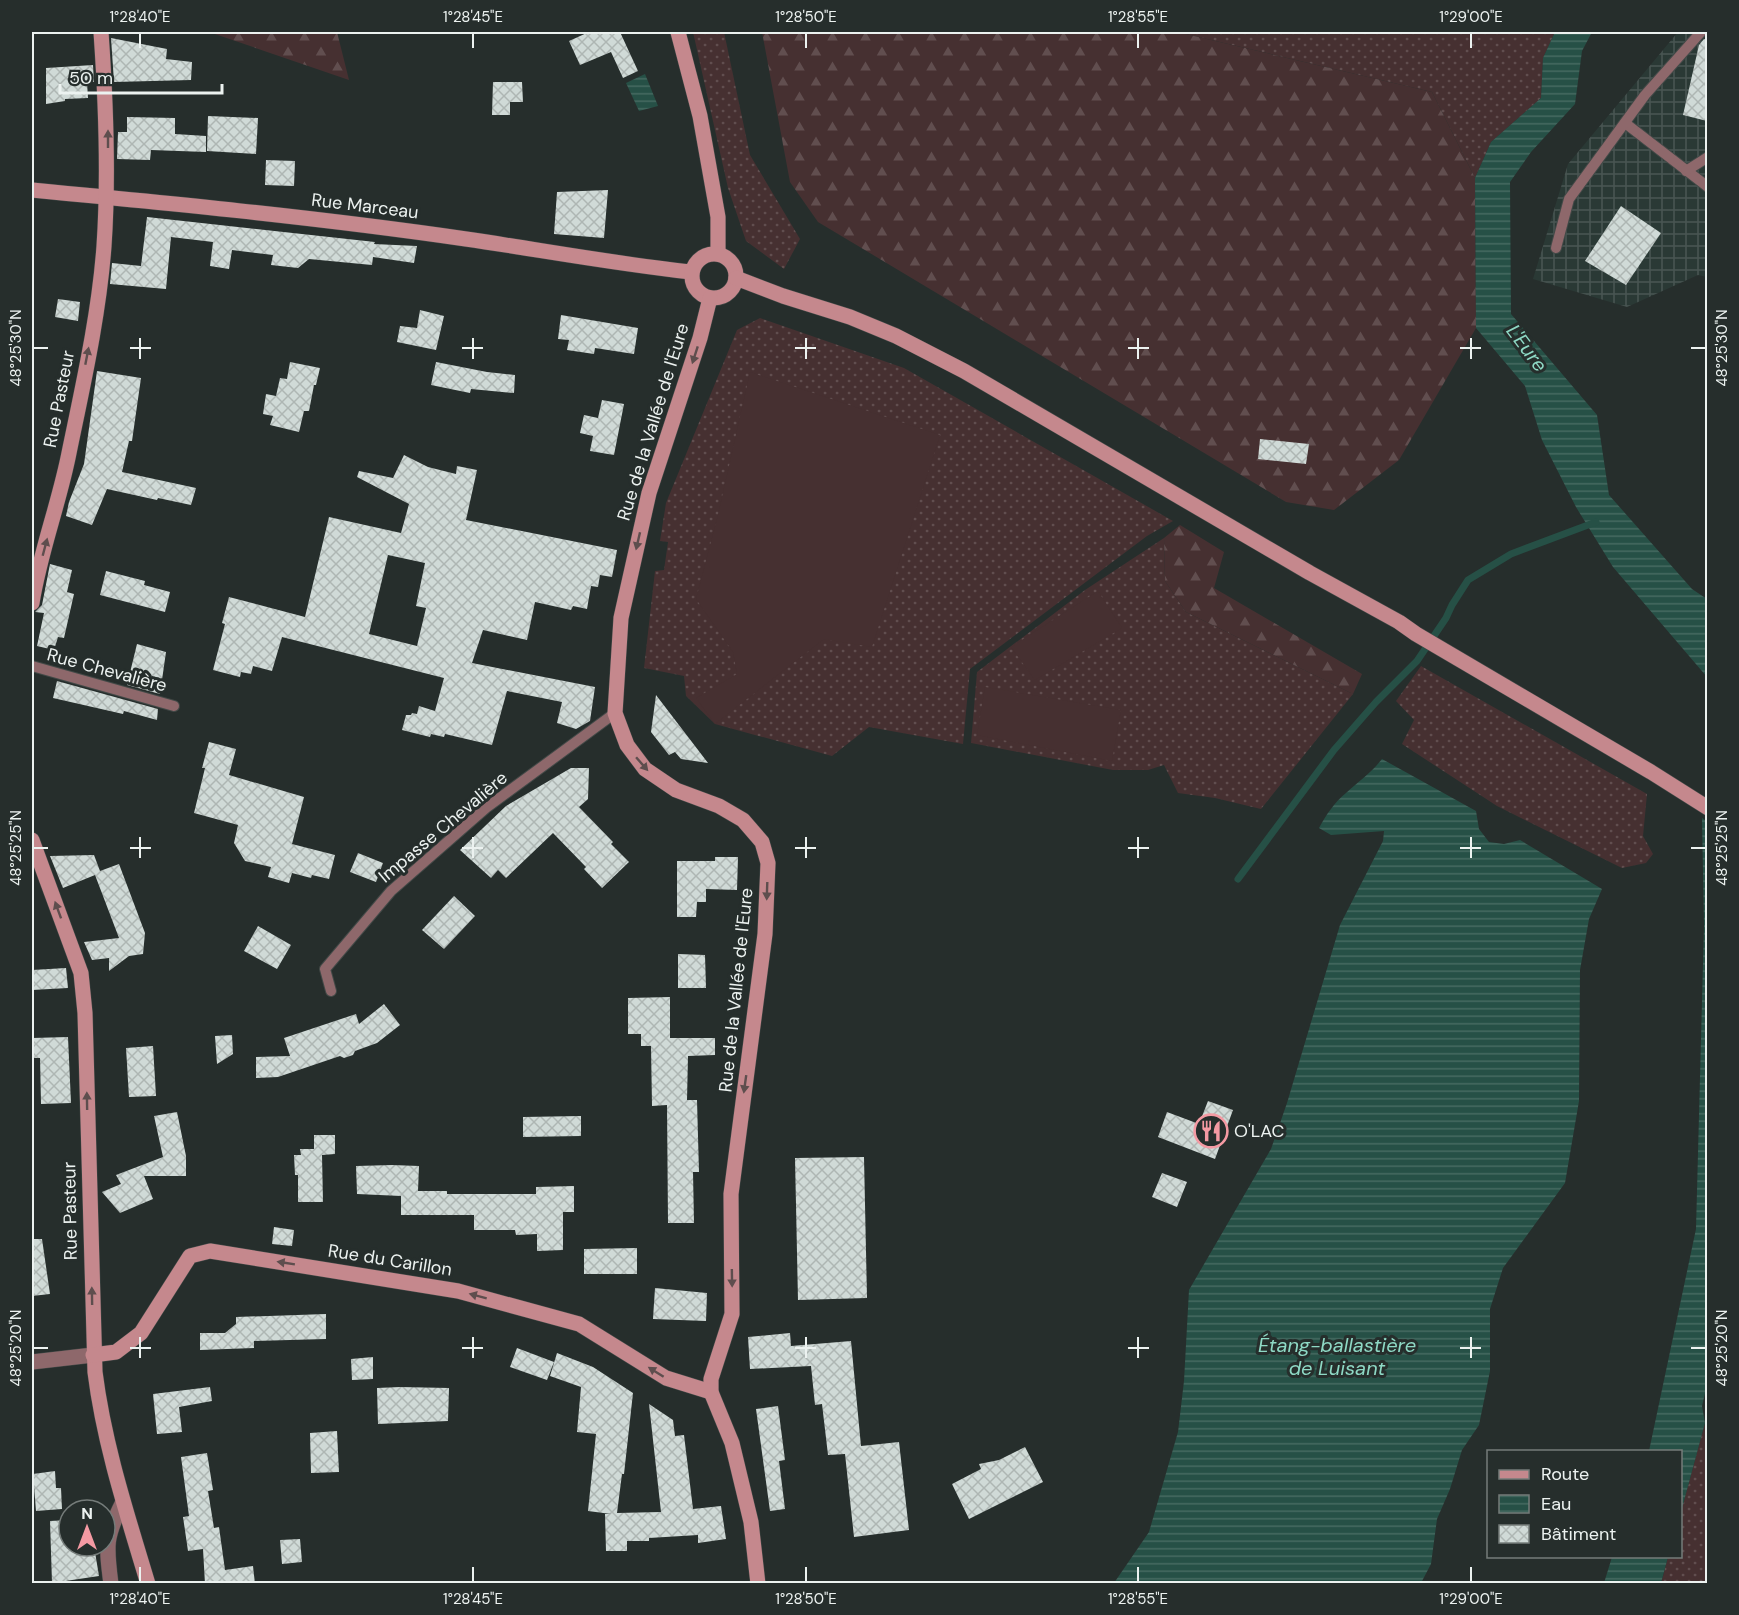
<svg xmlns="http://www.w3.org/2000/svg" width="1739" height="1615" font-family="'DM Sans',sans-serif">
<defs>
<pattern id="industrial-grid" width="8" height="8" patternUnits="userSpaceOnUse" patternTransform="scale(1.5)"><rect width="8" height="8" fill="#2a3935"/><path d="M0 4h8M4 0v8" fill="none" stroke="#495653"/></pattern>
<pattern id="grass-dots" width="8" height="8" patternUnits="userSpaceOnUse" patternTransform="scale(1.5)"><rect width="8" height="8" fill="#463031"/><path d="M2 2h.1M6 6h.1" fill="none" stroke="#614e4f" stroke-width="1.8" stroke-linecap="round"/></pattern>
<pattern id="forest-firs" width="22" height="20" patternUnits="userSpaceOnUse" patternTransform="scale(1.5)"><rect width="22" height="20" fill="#463031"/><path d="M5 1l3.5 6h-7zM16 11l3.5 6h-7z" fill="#614e4f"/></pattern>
<pattern id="water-rules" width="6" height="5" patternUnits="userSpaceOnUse" patternTransform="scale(1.5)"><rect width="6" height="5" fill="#265046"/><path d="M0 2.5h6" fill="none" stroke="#466a61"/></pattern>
<pattern id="building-cross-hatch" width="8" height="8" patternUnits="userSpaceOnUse" patternTransform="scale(1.5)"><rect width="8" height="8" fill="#d0dad7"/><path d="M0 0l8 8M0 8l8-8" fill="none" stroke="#aeb6b3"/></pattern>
</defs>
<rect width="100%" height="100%" fill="#262e2c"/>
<!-- industrial -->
<path fill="url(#industrial-grid)" d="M1678 32H1707V277L1698 275 1627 307 1533 279 1568 164Z"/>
<!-- grass -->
<g fill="url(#grass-dots)">
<path d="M693 32H724L750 155 800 239 784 269 746 241 728 188Z"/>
<path d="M1177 32H1555L1543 58 1541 98 1491 142 1475 178 1432 92Z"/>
<path d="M760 318 904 368 1173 521 1147 536 970 669 963 744 869 727 832 756 715 724 686 696 684 676 644 668 655 571 664 570 668 542 660 541 666 503 737 330Z"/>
<path d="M1164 538 1165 581 1186 612 1353 694 1261 809 1215 798 1178 793 1164 765 1148 770H1113L971 743 977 672 1085 590Z"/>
<path d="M1421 666 1647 794 1643 836 1653 854 1646 863 1622 868 1497 806 1402 744 1414 720 1396 701Z"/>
<path d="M1705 1423H1707V1583L1661 1584 1668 1557 1680 1556 1681 1512Z"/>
</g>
<!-- forest -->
<g fill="url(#forest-firs)">
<path d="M209 32H337L349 80Z"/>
<path d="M762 32H1177L1432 92 1475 178 1476 328 1399 460 1334 510 1286 502 818 222 790 182Z"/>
<path d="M1180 525 1224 552 1214 588 1362 674 1353 694 1186 612 1165 581 1164 538Z"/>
</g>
<!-- garden -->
<g fill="#463031">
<path d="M750 372 940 435 872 647 824 639 715 724 696 698 737 674 733 652 696 599 718 515Z"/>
<path d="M1098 591 1122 628 1035 680 1011 647Z"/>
<path d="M985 687 1121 710 1112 761 977 735Z"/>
</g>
<!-- water -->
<g fill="url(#water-rules)">
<path d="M1555 32H1592L1582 51 1575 104 1531 152 1510 182 1511 314 1597 415 1609 495 1692 589 1707 599V684V677L1613 567 1576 507 1542 440 1525 386 1476 328 1475 178 1491 142 1541 98 1543 58Z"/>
<path d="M645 74 658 106 639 111 626 83Z"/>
<path d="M1382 759 1476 811 1479 829 1489 842 1504 844 1520 840 1602 889 1589 919 1580 970 1579 1101 1565 1183 1503 1268 1490 1309V1371L1479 1425 1462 1450 1450 1489 1437 1519 1431 1564 1421 1583H1114L1149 1532 1178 1432 1184 1381 1189 1290 1271 1149 1287 1103 1340 925 1383 841 1384 831 1331 835 1319 828C1326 815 1334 803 1346 793 1359 781 1371 773 1382 759Z"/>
<path d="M1702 818 1708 822V1381L1702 1406 1705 1423 1681 1512 1680 1452 1649 1451 1696 1229 1704 926Z"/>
<path d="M1612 1557V1556L1668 1557 1661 1583H1604Z"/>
</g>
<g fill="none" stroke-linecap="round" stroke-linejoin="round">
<!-- stream -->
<path stroke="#265046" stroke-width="7" d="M1238 879 1334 750 1376 702 1417 661 1446 618 1452 605 1468 580 1511 554 1596 522"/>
</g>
<!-- building -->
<g fill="url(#building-cross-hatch)" fill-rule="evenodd">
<path d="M589 32H620L638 71 623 78 611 52 580 65 569 41Z"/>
<path d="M111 38 167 49 166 59 192 62 191 80 114 82Z"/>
<path d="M1704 39 1707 40V121L1683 115 1699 45Z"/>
<path d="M93 65 94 82H87L88 98 65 99V101L46 104V68Z"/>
<path d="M493 82H522L523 102H510V115H492Z"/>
<path d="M208 116 258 118 256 154 207 151Z"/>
<path d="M127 117 175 118V134L206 136V152L151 150 150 160 117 159 118 132H127Z"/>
<path d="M266 160 295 161 294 186 265 185Z"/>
<path d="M608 190 604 238 554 234 557 192Z"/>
<path d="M1621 206 1661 233 1626 285 1585 261Z"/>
<path d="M147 217 375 242 374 244 417 246 414 263 373 257 372 265 309 259 298 268 271 265 273 255 232 250 229 269 210 266 213 242 171 237 166 289 110 284 112 263 141 266Z"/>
<path d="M58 299 80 302 78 321 55 317Z"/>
<path d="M420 310 444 316 436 350 397 342 400 326 417 328Z"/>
<path d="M561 315 638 328 634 354 595 348 594 354 567 350 569 340 558 339Z"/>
<path d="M290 362 320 368 316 385H314L309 411H304L299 432 270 425 273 416 263 414 266 394 276 396 280 378 287 379Z"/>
<path d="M436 362 487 372 515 375 514 393 471 389 470 393 431 385Z"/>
<path d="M97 371 141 378 132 441H129L122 472 196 488 191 505 158 498 157 500 107 489 92 525 66 516 69 502 84 464Z"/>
<path d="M602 400 624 404 614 455 590 451 593 436 580 433 584 415 598 418Z"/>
<path d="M1260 439 1309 444 1306 464 1258 459Z"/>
<path d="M404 455 428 467 456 474 457 466 477 470 466 520 617 550 612 577 600 575 598 587 591 586 587 609 573 606 571 610 535 602 527 640 483 630 472 663 595 687 590 721 576 729 557 723 562 702 507 691 492 745 445 734 444 737 431 734 430 737 402 730 406 715H411L412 713 417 714 419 706 435 711 444 678 282 637 272 671 253 666 251 674 241 672 240 677 213 670 225 624 222 623 229 597 305 617 329 517 401 533 409 504 357 477 359 471 393 478ZM388 555 425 563 416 606 426 608 417 646 369 634Z"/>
<path d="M50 564 72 570 67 592 74 594 64 638 58 637 54 650 37 646 44 613 35 612 42 605Z"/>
<path d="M106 571 145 581 144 585 170 592 165 612 100 595Z"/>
<path d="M137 644 166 652 160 694 127 685Z"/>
<path d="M57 681 158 709 157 720 124 711 123 714 53 698Z"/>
<path d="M656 695 708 763 681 759 675 752 669 755 651 732Z"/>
<path d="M209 742 236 749 229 775 304 797 292 844 335 855 329 879 312 875 311 878 292 873 289 883 268 877 271 867 245 861 234 843 238 825 194 813 205 768H202Z"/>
<path d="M571 768H589L588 799 579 807 613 842 611 844 629 862 602 888 584 869 586 867 553 833 506 878 498 870 491 878 460 850 506 806Z"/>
<path d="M358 853 383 863 376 882 350 872Z"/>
<path d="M94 855 100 871 119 864 145 933 143 954 129 956 109 971V958L92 960 84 942 119 938 95 875 63 888 50 856Z"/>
<path d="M715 857H738L737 890 706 889V902H697L696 917H677V861H715Z"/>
<path d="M454 896 475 916 444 949 422 930Z"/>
<path d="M258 926 291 945 277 969 244 951Z"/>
<path d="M678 954 705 955 706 988H678Z"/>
<path d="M66 968 68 988 32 990V970Z"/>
<path d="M670 997V1038H715V1055L688 1056 687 1100H697L699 1172H693L694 1223H668L667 1105 652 1106 651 1046H641V1034H628V998Z"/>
<path d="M384 1004 400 1025 377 1043 355 1051 353 1055 344 1058 340 1056 278 1077 256 1078V1057L290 1056 284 1038 356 1014 359 1024Z"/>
<path d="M232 1035 233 1054 217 1064 215 1036Z"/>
<path d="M68 1037 71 1103 41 1104 40 1058H32V1038Z"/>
<path d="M153 1046 156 1096 129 1097 126 1048Z"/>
<path d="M1208 1101 1233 1110 1215 1159 1158 1137 1167 1112 1199 1124Z"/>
<path d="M177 1112 186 1156V1176H144L153 1199 120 1213 102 1192 121 1184 116 1175 163 1157 154 1116Z"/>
<path d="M581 1116V1136L523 1137V1117Z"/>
<path d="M314 1135H335V1154L322 1155 323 1202H298V1175H295L294 1155H301L300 1149H314Z"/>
<path d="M864 1157 867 1298 798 1300 795 1158Z"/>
<path d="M392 1165 419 1166 418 1191H447V1194H536V1187L574 1186V1212H563V1250L537 1251V1234L516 1235 515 1230H474V1215H401V1196L357 1194 356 1166Z"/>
<path d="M1162 1173 1187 1182 1177 1207 1152 1197Z"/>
<path d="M274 1227 294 1230 292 1246 272 1244Z"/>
<path d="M32 1239H42L50 1294 32 1296Z"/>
<path d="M637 1248V1274H584V1249Z"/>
<path d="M655 1288 707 1293 706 1321 653 1319Z"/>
<path d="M326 1314V1339L254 1341V1348L200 1350V1333H225L236 1324V1317Z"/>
<path d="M790 1333 791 1346 851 1341 861 1446 899 1442 909 1530 854 1537 845 1454 828 1455 822 1404 815 1405 811 1366 750 1369 748 1337Z"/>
<path d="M517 1348 554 1362 547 1380 510 1367Z"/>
<path d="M557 1353 593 1367 633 1393 624 1474H622L617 1513 661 1512 649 1404 673 1420 675 1436 684 1435 693 1509 721 1506 726 1539 698 1543V1535L649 1538V1541H627V1551H606L605 1514H611L588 1511 596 1434 577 1432 581 1387 550 1376Z"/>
<path d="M373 1357V1379L352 1380 351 1359Z"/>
<path d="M210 1387 212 1401 179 1407 182 1432 157 1434 153 1394Z"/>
<path d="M400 1387 449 1388 448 1421 378 1424 377 1388Z"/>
<path d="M778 1406 785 1460 779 1461 785 1509 770 1511 756 1409Z"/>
<path d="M337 1431 339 1472 311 1473 310 1433Z"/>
<path d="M1025 1447 1043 1482 969 1519 952 1484 981 1469 979 1464 999 1460Z"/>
<path d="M207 1453 213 1490 208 1491 214 1528 219 1527 225 1570 253 1566 255 1584H205L203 1549 188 1551 183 1517 189 1516 181 1457Z"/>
<path d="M55 1471 56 1488H61L62 1509 36 1511 33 1474Z"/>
<path d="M69 1520V1546H94L99 1576 52 1583 50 1521Z"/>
<path d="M300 1539 302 1562 282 1564 280 1540Z"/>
</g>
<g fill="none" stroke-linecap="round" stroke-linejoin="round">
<defs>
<g id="lane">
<path d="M1625 123 1708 187"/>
<path d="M1686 171 1708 157"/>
<path d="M1556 248 1569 199 1645 95 1701 32"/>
<path d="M32 666 174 706"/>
<path d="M331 991 325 969 391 891 486 808 615 713"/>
</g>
<g id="street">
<path d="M32 1362 93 1355"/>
<path d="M111 1584C106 1546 105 1537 123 1502"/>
</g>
<g id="secondary">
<path d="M678 32 700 116 718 217V254"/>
<path d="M32 190C177 204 322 218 466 239 541 250 616 264 691 272"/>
<circle cx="714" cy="276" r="22"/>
<path d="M736 278 783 296 850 317 896 336 964 371 1310 573 1399 622 1416 634 1651 772 1708 808"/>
<path d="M710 298 700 338 649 493 621 618 615 713 627 745 645 769 676 790 719 806 743 820 762 842 768 863 765 934 731 1194 732 1314 711 1379V1392L732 1443 751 1522 758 1584"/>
<path d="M32 603C40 552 59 504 69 453 83 385 99 315 104 246 109 174 106 103 101 32"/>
<path d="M32 840 81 973 85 1013 95 1372C104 1444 127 1514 148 1584"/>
<path d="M93 1355 116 1352 141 1333 190 1256 210 1251 458 1291 579 1324 666 1378 711 1392"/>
</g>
</defs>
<!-- lane casing -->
<use href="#lane" stroke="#424947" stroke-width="12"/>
<!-- street casing -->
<use href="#street" stroke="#424947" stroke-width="16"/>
<!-- secondary casing -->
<use href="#secondary" stroke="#424947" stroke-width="16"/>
<!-- lane -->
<use href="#lane" stroke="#8e686b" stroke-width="10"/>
<!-- street -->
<use href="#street" stroke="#8e686b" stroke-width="15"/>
<!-- secondary -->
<use href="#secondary" stroke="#c5888d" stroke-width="15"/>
</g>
<!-- one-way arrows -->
<defs><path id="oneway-solid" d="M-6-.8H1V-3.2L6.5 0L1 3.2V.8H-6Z" transform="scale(1.5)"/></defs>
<g fill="#5e4e4e">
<use href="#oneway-solid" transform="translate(108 139) rotate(-90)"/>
<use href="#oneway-solid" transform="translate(695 355) rotate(108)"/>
<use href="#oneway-solid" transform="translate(87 356) rotate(-79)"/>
<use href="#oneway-solid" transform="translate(638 541) rotate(103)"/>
<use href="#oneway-solid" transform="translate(45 547) rotate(-75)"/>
<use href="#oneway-solid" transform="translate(642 764) rotate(49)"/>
<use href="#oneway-solid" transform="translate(767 891) rotate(92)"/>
<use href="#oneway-solid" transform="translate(58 910) rotate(-110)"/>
<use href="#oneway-solid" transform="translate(745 1084) rotate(98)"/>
<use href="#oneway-solid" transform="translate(87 1101) rotate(-91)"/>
<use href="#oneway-solid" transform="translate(286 1263) rotate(-171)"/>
<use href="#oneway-solid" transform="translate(732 1278) rotate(89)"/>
<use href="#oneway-solid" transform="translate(92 1296) rotate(-91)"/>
<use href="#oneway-solid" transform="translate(478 1296) rotate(-165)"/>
<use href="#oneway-solid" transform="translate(656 1372) rotate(-148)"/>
</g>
<!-- ticks -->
<path fill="none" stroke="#ecf2f0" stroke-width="2" d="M140 33V48M473 33V48M806 33V48M1138 33V48M1471 33V48M140 338V359M473 338V359M806 338V359M1138 338V359M1471 338V359M33 348H48M130 348H151M462 348H483M795 348H816M1128 348H1149M1460 348H1481M1691 348H1706M140 837V858M473 837V858M806 837V858M1138 837V858M1471 837V858M33 848H48M130 848H151M462 848H483M795 848H816M1128 848H1149M1460 848H1481M1691 848H1706M140 1337V1358M473 1337V1358M806 1337V1358M1138 1337V1358M1471 1337V1358M33 1348H48M130 1348H151M462 1348H483M795 1348H816M1128 1348H1149M1460 1348H1481M1691 1348H1706M140 1567V1582M473 1567V1582M806 1567V1582M1138 1567V1582M1471 1567V1582"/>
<!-- icons -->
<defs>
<symbol id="restaurant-ring" viewBox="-11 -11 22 22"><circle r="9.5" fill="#262e2c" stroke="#f49aa3" stroke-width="1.5"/><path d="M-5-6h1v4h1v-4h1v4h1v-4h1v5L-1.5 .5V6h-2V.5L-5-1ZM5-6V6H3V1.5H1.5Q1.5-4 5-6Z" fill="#f49aa3"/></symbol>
</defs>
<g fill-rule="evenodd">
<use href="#restaurant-ring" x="1192" y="1112" width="38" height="38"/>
</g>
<g text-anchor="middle" stroke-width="6" stroke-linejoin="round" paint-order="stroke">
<!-- street labels -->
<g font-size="18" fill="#ecf2f0" stroke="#262e2c">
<text transform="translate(365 206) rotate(7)" y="6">Rue Marceau</text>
<text transform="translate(59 399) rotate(-79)" y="6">Rue Pasteur</text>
<text transform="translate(653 422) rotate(-73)" y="6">Rue de la Vallée de l'Eure</text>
<text transform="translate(107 670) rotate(15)" y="6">Rue Chevalière</text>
<text transform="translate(443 827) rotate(-40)" y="6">Impasse Chevalière</text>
<text transform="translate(736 990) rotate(-84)" y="6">Rue de la Vallée de l'Eure</text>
<text transform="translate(70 1211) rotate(-91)" y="6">Rue Pasteur</text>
<text transform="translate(390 1260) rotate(9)" y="6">Rue du Carillon</text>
</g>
<!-- poi labels -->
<g font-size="18" fill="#ecf2f0" stroke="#262e2c" text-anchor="start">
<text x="1234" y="1137">O'LAC</text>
</g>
<!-- water labels -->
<g font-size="20" font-style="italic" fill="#8ed9c5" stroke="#262e2c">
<text transform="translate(1527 348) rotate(53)" y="7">L'Eure</text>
<text x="1337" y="1352">Étang-ballastière<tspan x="1337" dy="23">de Luisant</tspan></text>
</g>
</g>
<!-- border -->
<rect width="1739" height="1615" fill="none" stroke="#262e2c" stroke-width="66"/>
<!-- legend -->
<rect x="1487" y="1450" width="195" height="108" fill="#262e2c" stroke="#757c7a" stroke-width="1.5"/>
<rect x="1499" y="1470" width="30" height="9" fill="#c5888d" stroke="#757c7a" stroke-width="1.5"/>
<text x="1541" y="1480" font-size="18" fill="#ecf2f0">Route</text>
<rect x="1499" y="1495" width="30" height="18" fill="url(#water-rules)" stroke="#757c7a" stroke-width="1.5"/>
<text x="1541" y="1510" font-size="18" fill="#ecf2f0">Eau</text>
<rect x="1499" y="1525" width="30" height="18" fill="url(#building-cross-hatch)" stroke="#757c7a" stroke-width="1.5"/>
<text x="1541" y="1540" font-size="18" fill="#ecf2f0">Bâtiment</text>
<!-- north arrow -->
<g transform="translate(87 1528)"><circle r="28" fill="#262e2c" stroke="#757c7a" stroke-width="1.5"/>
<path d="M0-4.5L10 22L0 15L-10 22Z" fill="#f49aa3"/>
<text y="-9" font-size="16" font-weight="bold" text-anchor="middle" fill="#ecf2f0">N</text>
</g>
<!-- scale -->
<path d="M60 84v9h162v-9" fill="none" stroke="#ecf2f0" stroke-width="3"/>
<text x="69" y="84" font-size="18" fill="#ecf2f0" stroke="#262e2c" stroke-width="4.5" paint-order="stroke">50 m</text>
<rect x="33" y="33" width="1673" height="1549" fill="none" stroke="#ecf2f0" stroke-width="2"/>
<g font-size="15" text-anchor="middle" fill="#ecf2f0">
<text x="140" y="22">1°28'40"E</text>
<text x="473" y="22">1°28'45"E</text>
<text x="806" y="22">1°28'50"E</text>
<text x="1138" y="22">1°28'55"E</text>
<text x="1471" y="22">1°29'00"E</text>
<text transform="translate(16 348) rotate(-90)" y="5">48°25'30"N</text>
<text transform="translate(1722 348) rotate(-90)" y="5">48°25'30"N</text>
<text transform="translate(16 848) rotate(-90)" y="5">48°25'25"N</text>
<text transform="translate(1722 848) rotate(-90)" y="5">48°25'25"N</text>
<text transform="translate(16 1348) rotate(-90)" y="5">48°25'20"N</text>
<text transform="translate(1722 1348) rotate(-90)" y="5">48°25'20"N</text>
<text x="140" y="1604">1°28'40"E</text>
<text x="473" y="1604">1°28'45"E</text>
<text x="806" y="1604">1°28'50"E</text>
<text x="1138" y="1604">1°28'55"E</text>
<text x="1471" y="1604">1°29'00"E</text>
</g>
</svg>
